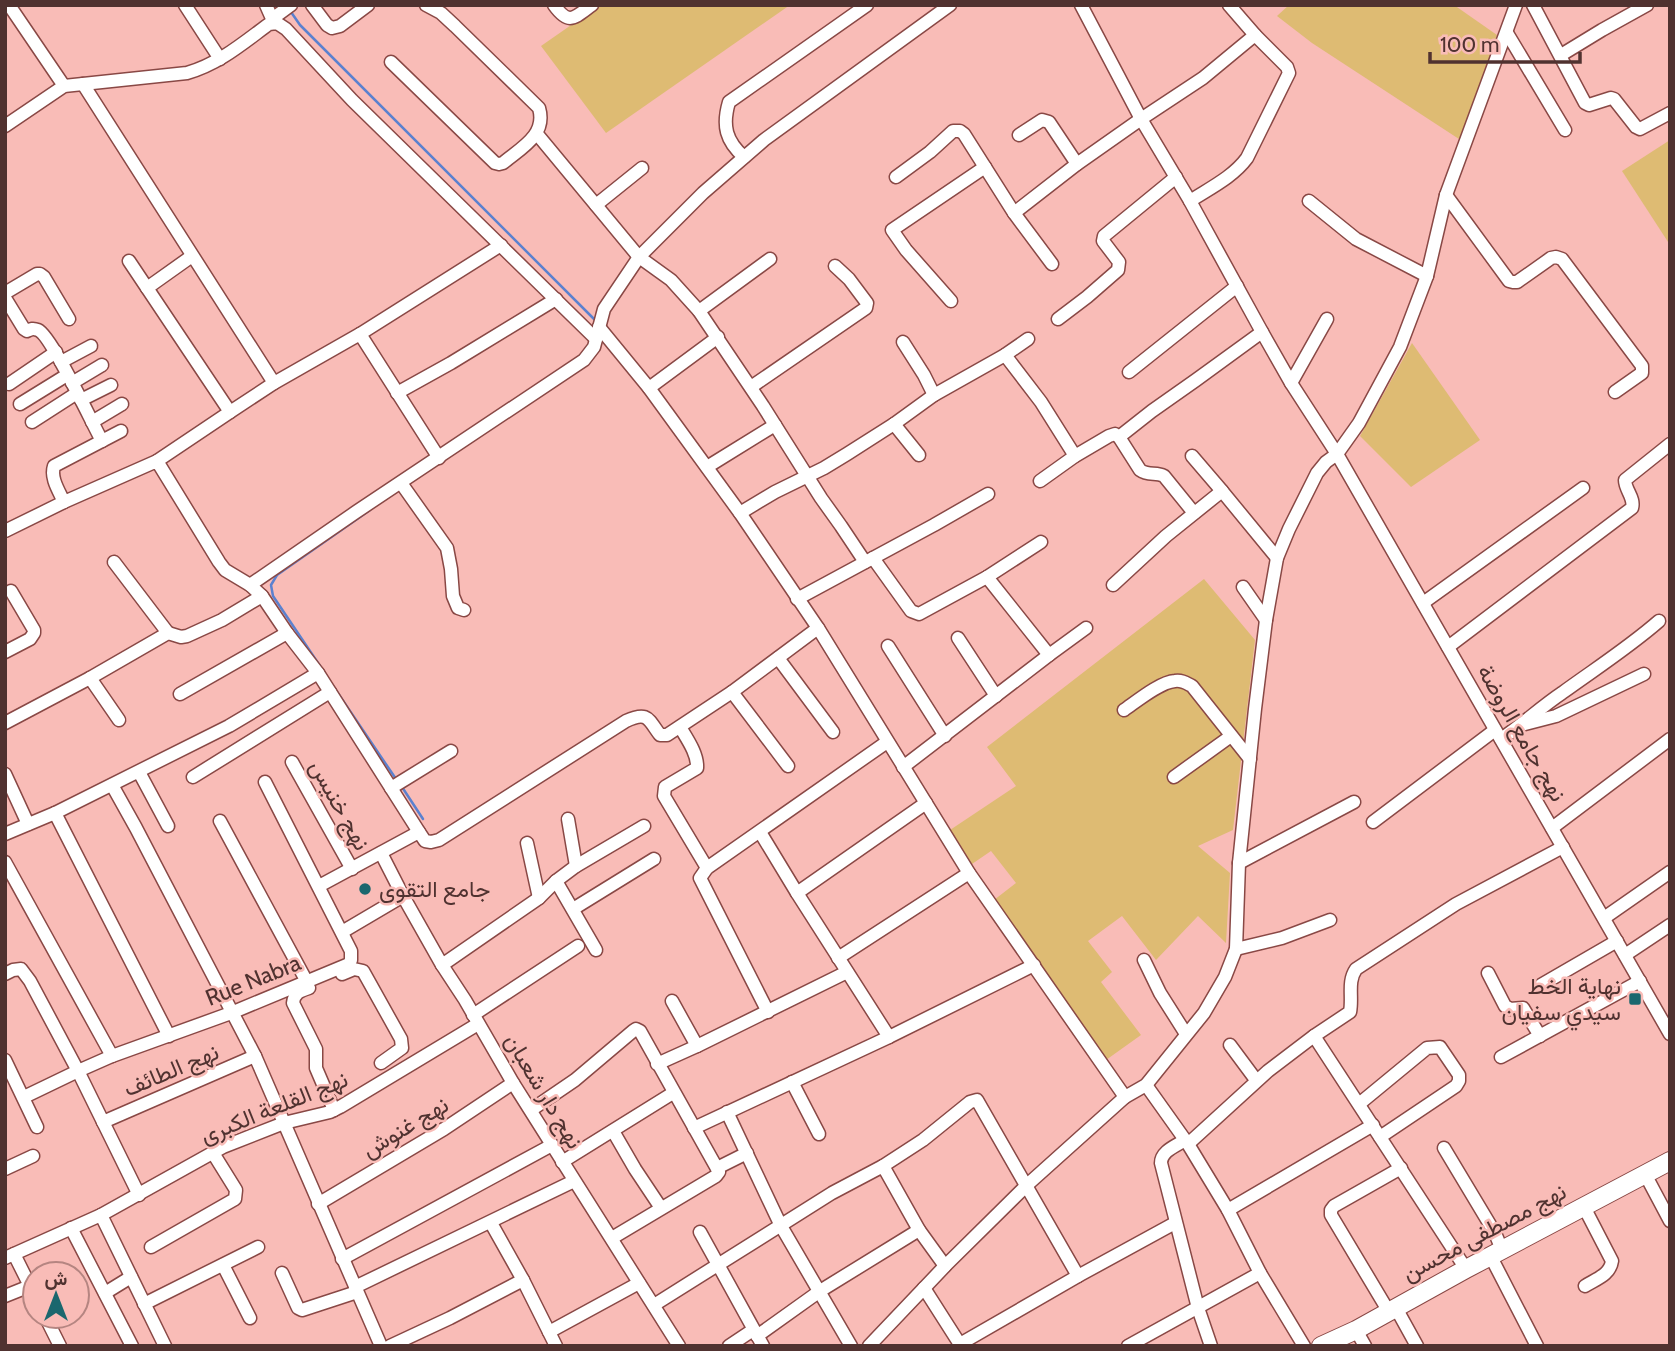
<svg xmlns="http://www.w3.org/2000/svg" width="1675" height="1351" font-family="Cabin,Vazirmatn,sans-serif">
<rect width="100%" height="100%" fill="#f9bcb7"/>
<!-- green -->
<g fill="#debb73">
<path d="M600 5H790L606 133 541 46Z"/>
<path d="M1289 5H1454L1497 35 1462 141 1312 43 1277 16Z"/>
<path d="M1670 140V245L1622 171Z"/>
<path d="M1412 343 1480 440 1411 487 1360 436Z"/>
<path d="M1204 579 1255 640 1233 830 1198 846 1230 873 1226 943 1198 916 1156 960 1122 916 1088 941 1112 972 1101 982 1141 1035 1106 1060 994 900 1016 883 991 851 972 864 950 830 1016 786 987 747Z"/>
</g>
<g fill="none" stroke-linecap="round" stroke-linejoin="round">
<!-- stream -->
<g stroke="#5b81cf" stroke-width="2.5">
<path d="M291 12 300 25 596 321"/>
<path d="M320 666 273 596 271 585 277 575 370 510"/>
<path d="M333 686 396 779"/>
<path d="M402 787 423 819"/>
</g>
<defs>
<g id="minor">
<path d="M9 5 64 86"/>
<path d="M185 5 220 59"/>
<path d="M266 5 274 23"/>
<path d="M312 5 327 25 332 28 340 26 368 5"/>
<path d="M554 5C569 26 574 18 592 5"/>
<path d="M1081 5 1141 119 1190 201 1262 332 1291 383 1337 454 1670 1034"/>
<path d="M1229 5 1255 35"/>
<path d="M1533 5 1585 103 1589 105 1611 98 1614 99 1636 127 1640 129 1670 113"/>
<path d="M272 19 291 5"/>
<path d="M1507 33 1565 130"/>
<path d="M1561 55 1602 30 1647 5"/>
<path d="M391 62 495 163 499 164 503 163C521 148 547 135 539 108L455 26 441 13 426 5"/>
<path d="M83 84 274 383"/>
<path d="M5 126 64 86 187 73C219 64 243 43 269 24L277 23 286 29 352 100 596 339"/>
<path d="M537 134 639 257 671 280 699 311 763 406 821 498 841 526 865 562"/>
<path d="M1019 135 1042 120 1049 122 1077 164"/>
<path d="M744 157C726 141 722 126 729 102L867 5"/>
<path d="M896 177 930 152 953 131H960L964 134 1014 213 1052 264"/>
<path d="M1446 195 1509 281 1513 282H1517L1551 258 1556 257 1562 259 1642 366V373L1615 392"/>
<path d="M1309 201 1356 239 1427 276"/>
<path d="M596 205 642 168"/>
<path d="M1014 213 1077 164 1141 119 1203 78 1255 35 1287 67 1289 73 1247 158C1233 177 1210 188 1190 201"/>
<path d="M129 261 230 412 157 461"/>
<path d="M147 288 192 256"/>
<path d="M5 293 37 274H40L44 277 69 319"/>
<path d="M5 298 24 329 27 331C31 329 33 328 38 330 51 335 92 423 102 441"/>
<path d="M951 301 906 250 892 230 985 167"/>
<path d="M699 311 770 259"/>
<path d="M1058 319 1087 297 1118 270 1119 262 1103 241 1104 236 1176 177"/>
<path d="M599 327 649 388 740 513 818 628 969 873 1125 1097"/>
<path d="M360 334 501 245"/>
<path d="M903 342 924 375 934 395"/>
<path d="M1005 355 1041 402 1075 456"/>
<path d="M61 362 91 346"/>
<path d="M1129 372 1237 286"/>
<path d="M72 383 102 365"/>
<path d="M1291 383 1327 319"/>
<path d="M9 384 56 352"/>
<path d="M751 387 866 308 867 303 849 279 835 266"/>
<path d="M649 388 718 337"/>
<path d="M397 393 451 363 556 299"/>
<path d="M81 400 111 385"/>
<path d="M20 404 67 375"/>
<path d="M230 412 274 383 360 334 439 458"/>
<path d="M32 422 77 393"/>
<path d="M92 422 122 404"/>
<path d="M894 424 919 455"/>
<path d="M1119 437 1140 470C1148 476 1156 472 1164 476L1194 513"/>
<path d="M1192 456 1222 491"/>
<path d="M707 467 775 425"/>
<path d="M1040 481 1075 456 1109 436 1115 434 1119 437 1152 411 1196 380 1262 332"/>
<path d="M401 483 447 548 451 569 453 596 458 608 464 610"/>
<path d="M64 502C59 491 50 478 54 466L121 431"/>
<path d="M740 513 775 492 824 468 847 454 894 424 934 395 1005 355 1028 339"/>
<path d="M5 531 64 502 157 461 219 562 225 570 250 585 262 596 287 633 318 673 419 832 425 841 431 842 439 840 626 721C648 711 648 719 660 735H667L732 692 818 628"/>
<path d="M873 558 911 611 919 614 987 577 1041 542"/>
<path d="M114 562 168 633"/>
<path d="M987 577 1049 655"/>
<path d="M250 585 356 512 584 360 594 347 604 309 639 257 703 193 764 140 950 5"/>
<path d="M1113 585 1166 536 1222 491 1277 558"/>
<path d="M1243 587 1266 620"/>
<path d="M797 599 934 525 988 494"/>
<path d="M1423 603 1583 488"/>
<path d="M958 638 996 696"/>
<path d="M888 646 945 736"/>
<path d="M1448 647 1632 508C1635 498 1625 490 1625 480L1670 444"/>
<path d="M5 652 30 639 34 633V630L11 591"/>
<path d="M778 658 833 732"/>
<path d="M90 678 119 720"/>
<path d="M732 692 788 766"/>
<path d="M180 694 287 633"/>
<path d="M1124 710C1137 701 1160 682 1175 681 1182 680 1186 683 1192 686L1250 759"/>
<path d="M5 723 90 678 168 633 181 637 187 636 222 620 262 596"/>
<path d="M1525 724 1556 716 1644 674"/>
<path d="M680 727C687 739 698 754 697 768L665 787 664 796 707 868"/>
<path d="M1501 739C1522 725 1541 707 1562 693 1595 669 1628 648 1659 621"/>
<path d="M292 762 352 869"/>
<path d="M903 767 1049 655 1086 628"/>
<path d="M139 772 168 826"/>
<path d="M5 774 28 824"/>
<path d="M193 777 330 692"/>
<path d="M1174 777 1231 736"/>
<path d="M112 785 136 828 255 1056 381 1346"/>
<path d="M391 788 451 751"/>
<path d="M55 813 169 1036"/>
<path d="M568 819 576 866"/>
<path d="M220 821 307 982"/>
<path d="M1373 822 1495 730"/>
<path d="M1552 828 1670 739"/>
<path d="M760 832 797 893 889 1037"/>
<path d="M5 834 55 813 229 726 318 673"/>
<path d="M527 843 539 898"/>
<path d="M381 853 403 896 442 965 465 1000 513 1083 679 1346"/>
<path d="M5 862 112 1056"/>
<path d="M1239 863 1354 802"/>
<path d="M556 881 596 950"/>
<path d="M319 886 419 832"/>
<path d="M797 893 926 803"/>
<path d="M573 909 654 859"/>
<path d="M1604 918 1670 872"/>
<path d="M342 932 403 896"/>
<path d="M1236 949 1282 938 1330 920"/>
<path d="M1625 955 1670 925"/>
<path d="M838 958 969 873"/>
<path d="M1144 960 1160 993 1186 1034"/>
<path d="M442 965 539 898 556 881 576 866 644 826"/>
<path d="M1488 973 1505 1006 1510 1009 1523 1008 1540 1036"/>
<path d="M5 974 13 970 21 969 30 981 78 1071 139 1195"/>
<path d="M342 974 354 969 363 971 401 1039 402 1048 381 1063"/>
<path d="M1541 985 1617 941"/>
<path d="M309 988C300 991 294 993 293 1003L316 1049V1068L334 1110"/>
<path d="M672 1001 697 1046"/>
<path d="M768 1012 700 878 707 868 887 742"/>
<path d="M473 1015 578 946"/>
<path d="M1314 1036 1466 1269"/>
<path d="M1230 1045 1256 1080"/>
<path d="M1501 1057 1640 981"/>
<path d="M5 1060 37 1127"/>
<path d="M657 1064 697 1046 847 972"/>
<path d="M792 1082 819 1134"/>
<path d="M1146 1085 1188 1144 1228 1210 1260 1273 1304 1346"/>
<path d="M24 1097 78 1071 112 1056 231 1013 349 964 351 960V951L265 782"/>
<path d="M1359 1104 1427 1048 1440 1047 1459 1075V1081L1456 1086 1380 1137"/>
<path d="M531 1110 575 1080 633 1031 636 1029 640 1031 719 1172 716 1176 612 1238"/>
<path d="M727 1112 781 1226 851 1346"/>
<path d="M103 1122 255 1056"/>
<path d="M694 1128 889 1037 1034 965"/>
<path d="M613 1131 635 1169 661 1208"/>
<path d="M1185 1140C1176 1146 1161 1151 1161 1163L1198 1308 1211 1346"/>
<path d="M1188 1144 1268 1071 1314 1036 1350 1012C1353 997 1347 982 1356 969L1456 904 1563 847"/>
<path d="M1444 1148 1495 1233 1502 1250"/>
<path d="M562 1162 673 1093"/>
<path d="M883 1166 923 1140 970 1102 977 1100 1078 1276"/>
<path d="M717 1168 747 1153"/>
<path d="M5 1169 33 1156"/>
<path d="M1645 1174 1670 1221"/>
<path d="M318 1204 444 1129 513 1083"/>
<path d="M1584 1207 1612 1261C1610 1275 1596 1279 1585 1286"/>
<path d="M1228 1210 1373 1125"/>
<path d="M101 1215 165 1346"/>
<path d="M491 1223 523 1280 556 1346"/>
<path d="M71 1228 132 1346"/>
<path d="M700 1232 763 1346"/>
<path d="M151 1247 235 1199 236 1190 213 1153"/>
<path d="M14 1254 35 1296"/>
<path d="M1491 1257 1537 1346"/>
<path d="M5 1258 101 1215 223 1147 284 1123 330 1112 340 1107 478 1024"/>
<path d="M342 1259 552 1145"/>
<path d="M223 1265 250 1318"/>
<path d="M282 1273 298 1308 302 1310 357 1292"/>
<path d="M355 1287 574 1181"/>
<path d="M924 1288 961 1346"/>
<path d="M105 1293 131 1277"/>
<path d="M5 1296 30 1286"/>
<path d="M144 1304 258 1247"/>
<path d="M654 1305 832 1193 883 1166 919 1230 945 1266"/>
<path d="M1396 1308 1417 1346"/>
<path d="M1389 1312 1331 1215V1210L1334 1206 1401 1168"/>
<path d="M45 1316 60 1346"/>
<path d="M1356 1330 1365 1346"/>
<path d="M549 1332 639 1283"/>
<path d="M757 1336 820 1291 919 1230"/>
<path d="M960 1344 1078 1276 1175 1223"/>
<path d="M390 1346 450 1318 523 1280"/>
<path d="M729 1346 753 1330"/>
<path d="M869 1346 945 1266 1027 1185 1125 1097 1146 1085 1204 1013 1225 977 1236 949 1239 863 1255 709 1266 620 1277 558 1289 529 1317 473 1326 462 1337 454 1359 423 1400 347 1427 276 1446 195 1516 5"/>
<path d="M1128 1346 1260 1273"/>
</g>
<path id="secondary" d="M1321 1346 1356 1330 1466 1269 1670 1161"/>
</defs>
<!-- minor casing -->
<use href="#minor" stroke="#894845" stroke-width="15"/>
<!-- secondary casing -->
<use href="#secondary" stroke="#894845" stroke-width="20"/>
<!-- minor -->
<use href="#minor" stroke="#fff" stroke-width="12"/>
<!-- secondary -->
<use href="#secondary" stroke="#fff" stroke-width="18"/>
</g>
<!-- markers -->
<g fill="#1b676e" stroke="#f9bcb7" stroke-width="2.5">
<circle cx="365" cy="889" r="7"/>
<rect x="1628" y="992" width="14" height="14" rx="3.5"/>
</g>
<g text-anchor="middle" stroke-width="5" stroke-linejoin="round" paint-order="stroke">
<!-- street labels -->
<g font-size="23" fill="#503230" stroke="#f9bcb7">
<text transform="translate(1522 733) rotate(60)" y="8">نهج جامع الروضة</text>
<text transform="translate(340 805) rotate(61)" y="8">نهج خنيس</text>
<text transform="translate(253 980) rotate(-22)" y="8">Rue Nabra</text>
<text transform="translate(171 1070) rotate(-23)" y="8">نهج الطائف</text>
<text transform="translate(544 1091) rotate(59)" y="8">نهج دار شعبان</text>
<text transform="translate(274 1107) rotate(-22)" y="8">نهج القلعة الكبرى</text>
<text transform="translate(405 1127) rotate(-31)" y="8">نهج غنوش</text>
<text transform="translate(1484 1232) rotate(-28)" y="8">نهج مصطفى محسن</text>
</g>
<!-- poi labels -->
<g font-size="23" fill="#503230" stroke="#f9bcb7" text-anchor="start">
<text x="379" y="897">جامع التقوى</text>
<text x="1621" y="994" text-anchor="end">نهاية الخط<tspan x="1621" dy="26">سيدي سفيان</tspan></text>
</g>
</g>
<!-- border -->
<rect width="1675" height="1351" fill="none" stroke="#503230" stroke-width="14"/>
<!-- north arrow -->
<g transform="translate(56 1295)"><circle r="33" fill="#f9bcb7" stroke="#b58581" stroke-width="2"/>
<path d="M0-5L12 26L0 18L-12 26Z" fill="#1b676e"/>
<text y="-10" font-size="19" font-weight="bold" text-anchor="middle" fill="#503230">ش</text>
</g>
<!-- scale -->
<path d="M1430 52v10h150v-10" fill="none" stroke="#503230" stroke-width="3.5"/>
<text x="1440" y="52" font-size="21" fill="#503230" stroke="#f9bcb7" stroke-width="5" paint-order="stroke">100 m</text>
</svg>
